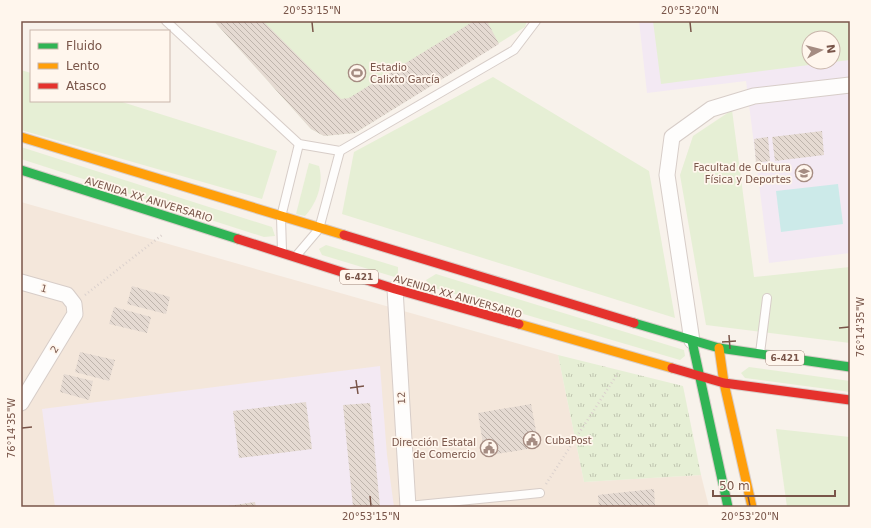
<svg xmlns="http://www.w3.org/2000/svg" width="871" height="528" font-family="'DejaVu Sans',sans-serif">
<defs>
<pattern id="park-tufts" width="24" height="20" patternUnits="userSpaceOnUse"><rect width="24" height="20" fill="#e6efd5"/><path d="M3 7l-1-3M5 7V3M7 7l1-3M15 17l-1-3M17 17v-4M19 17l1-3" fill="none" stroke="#bfc4af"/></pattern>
<pattern id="building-back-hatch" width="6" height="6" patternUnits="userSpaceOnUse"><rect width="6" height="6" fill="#e5dad2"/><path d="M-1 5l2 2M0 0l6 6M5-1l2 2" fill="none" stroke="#beb4ac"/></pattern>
</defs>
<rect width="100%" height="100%" fill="#f8f2eb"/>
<!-- residential -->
<path fill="#f4e7db" d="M21 202 558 355 584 482 701 475 709 507H21Z"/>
<!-- education -->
<g fill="#f3e9f3" fill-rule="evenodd">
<path d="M639 21H850V253L769 263 746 81 647 93ZM809 38H833V62H809Z"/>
<path d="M380 366 387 455 394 507H55L42 409Z"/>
</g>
<!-- green -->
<g fill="#e6efd5">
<path d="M214 21H527L525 27 355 133 324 136 311 129Z"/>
<path d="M653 21H850V60L833 62V38H809V62H832L661 84Z"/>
<path d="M21 70 31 73V101H119L277 151 262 199 21 130Z"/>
<path d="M493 77 649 171 675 318 342 214 354 152Z"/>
<path d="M732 110 754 277 850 267V343L706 325 680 175 693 136Z"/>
<path d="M21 147 272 227 275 236 264 237 21 159Z"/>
<path d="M309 163 319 166C324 183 317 203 305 216L296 214Z"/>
<path d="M326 245 398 267V278L322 255 319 249Z"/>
<path d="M436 274 684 350 685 356 680 360 431 287 426 280Z"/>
<path d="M749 367 850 381V392L745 378 741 373Z"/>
<path d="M776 429 850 437V507H787Z"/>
</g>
<!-- park -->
<path fill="url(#park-tufts)" d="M558 355 683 386 701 475 584 482Z"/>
<!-- water -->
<path fill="#cceae9" d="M838 184 843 224 781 232 776 191Z"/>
<!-- building -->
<g fill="url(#building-back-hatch)">
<path d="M214 21H263L341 99 349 98 474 21H487L499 44 355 133 324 136 311 129Z"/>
<path d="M822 131 824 155 775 161 772 137Z"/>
<path d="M768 137 770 161 756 163 754 139Z"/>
<path d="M132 286 170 297 166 314 127 304Z"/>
<path d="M114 307 151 317 147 333 109 324Z"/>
<path d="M80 352 115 360 109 381 75 372Z"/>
<path d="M64 374 93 381 89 400 60 392Z"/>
<path d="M306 402 312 449 239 458 233 411Z"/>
<path d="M370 403 380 507H353L343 405Z"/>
<path d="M531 404 539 447 485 456 478 413Z"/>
<path d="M654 489 655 507H599L598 495Z"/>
<path d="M255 502 256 507H228V506Z"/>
</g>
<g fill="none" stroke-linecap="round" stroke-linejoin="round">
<defs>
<g id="lane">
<path d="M166 21 299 144 340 151 514 50 536 21"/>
<path d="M282 251 281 217 299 144"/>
<path d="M296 256 319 229 340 151"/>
<path d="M760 353 767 298"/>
<path d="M408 506 540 493"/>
</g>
<g id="street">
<path d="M21 282 67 295 74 304 75 314 21 403"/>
<path d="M395 289 408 507"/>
<path d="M692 341 667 175 672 137 711 109 754 96 850 85"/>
</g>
<g id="fast">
<path d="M21 170 238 239"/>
<path d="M634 323 719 348 850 367"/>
<path d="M692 341 728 507"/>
</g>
<g id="slow">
<path d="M21 137 344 235"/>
<path d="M519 324 672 368"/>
<path d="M719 348 724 383 752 507"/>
</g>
<g id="jam">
<path d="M344 235 634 323"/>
<path d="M238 239 395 289 519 324"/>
<path d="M672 368 724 383 850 400"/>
</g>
</defs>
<!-- lane casing -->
<use href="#lane" stroke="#d7cdc8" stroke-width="10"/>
<!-- street casing -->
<use href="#street" stroke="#d7cdc8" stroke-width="17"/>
<!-- fast casing -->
<use href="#fast" stroke="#d8cdc8" stroke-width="11"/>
<!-- slow casing -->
<use href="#slow" stroke="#d8cdc8" stroke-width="11"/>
<!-- jam casing -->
<use href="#jam" stroke="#d8cdc8" stroke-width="11"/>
<!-- path -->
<g stroke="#dbd1cd" stroke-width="2.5" stroke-dasharray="1 3" stroke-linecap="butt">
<path d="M85 295 162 235"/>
<path d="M546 484 618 373"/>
</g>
<!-- lane -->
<use href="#lane" stroke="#fefdfc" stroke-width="8"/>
<!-- street -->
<use href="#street" stroke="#fefdfc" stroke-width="15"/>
<!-- fast -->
<use href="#fast" stroke="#30b455" stroke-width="9"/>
<!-- slow -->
<use href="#slow" stroke="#ff9f0a" stroke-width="9"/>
<!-- jam -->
<use href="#jam" stroke="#e5322d" stroke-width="9"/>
</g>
<!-- ticks -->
<path fill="none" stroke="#795549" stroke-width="1.5" d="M312 22 313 32M690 22 691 32M839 328 849 327M729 335 730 349M722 342 736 341M356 380 358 394M350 388 364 386M22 428 32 427M370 496 371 506M748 496 750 506"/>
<!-- icons -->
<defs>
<symbol id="stadium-ring" viewBox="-11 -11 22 22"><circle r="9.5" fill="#fff6ed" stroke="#a58c82" stroke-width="1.5"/><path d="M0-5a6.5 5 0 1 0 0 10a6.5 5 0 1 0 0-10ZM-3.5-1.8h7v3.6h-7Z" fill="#a58c82"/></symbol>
<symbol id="university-ring" viewBox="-11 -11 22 22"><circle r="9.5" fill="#fff6ed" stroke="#a58c82" stroke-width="1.5"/><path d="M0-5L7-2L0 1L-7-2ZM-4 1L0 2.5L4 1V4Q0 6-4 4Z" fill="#a58c82"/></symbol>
<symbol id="civic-ring" viewBox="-11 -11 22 22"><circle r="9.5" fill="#fff6ed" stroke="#a58c82" stroke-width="1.5"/><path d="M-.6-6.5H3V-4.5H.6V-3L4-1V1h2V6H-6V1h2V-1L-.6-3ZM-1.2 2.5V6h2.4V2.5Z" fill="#a58c82"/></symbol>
</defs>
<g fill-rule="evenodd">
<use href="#stadium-ring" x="347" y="63" width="20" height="20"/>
<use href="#university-ring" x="794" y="163" width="20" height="20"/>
<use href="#civic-ring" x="522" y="430" width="20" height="20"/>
<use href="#civic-ring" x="479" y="438" width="20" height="20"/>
</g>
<g text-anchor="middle" stroke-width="3.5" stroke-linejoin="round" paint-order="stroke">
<!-- shield labels -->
<g fill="#fff6ed" stroke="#a1857a" stroke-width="1">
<rect x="340" y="270" width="38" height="14" rx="3"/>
<rect x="766" y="351" width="38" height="14" rx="3"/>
</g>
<g font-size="9" font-weight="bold" fill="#795549">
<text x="359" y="280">6-421</text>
<text x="785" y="361">6-421</text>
</g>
<!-- poi labels -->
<g font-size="10" fill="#795549" stroke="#fff6ed" text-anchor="start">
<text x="370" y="71">Estadio<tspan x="370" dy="12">Calixto García</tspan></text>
<text x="791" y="171" text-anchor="end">Facultad de Cultura<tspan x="791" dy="12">Física y Deportes</tspan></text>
<text x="545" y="444">CubaPost</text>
<text x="476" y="446" text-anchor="end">Dirección Estatal<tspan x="476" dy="12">de Comercio</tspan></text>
</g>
<!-- street labels -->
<g font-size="10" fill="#795549" stroke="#fff6ed">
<text transform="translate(149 199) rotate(17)" y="4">AVENIDA XX ANIVERSARIO</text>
<text transform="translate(44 288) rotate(15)" y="4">1</text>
<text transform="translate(458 296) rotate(16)" y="4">AVENIDA XX ANIVERSARIO</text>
<text transform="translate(54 349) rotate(-58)" y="4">2</text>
<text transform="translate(401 398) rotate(-93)" y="4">12</text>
</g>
</g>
<!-- border -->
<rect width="871" height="528" fill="none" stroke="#fff6ed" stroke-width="44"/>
<!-- legend -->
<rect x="30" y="30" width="140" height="72" fill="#fff6ed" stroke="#c9b6ab"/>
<rect x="38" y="43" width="20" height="6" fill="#30b455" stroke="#c9b6ab"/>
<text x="66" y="50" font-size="12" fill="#795549">Fluido</text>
<rect x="38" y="63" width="20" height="6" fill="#ff9f0a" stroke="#c9b6ab"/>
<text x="66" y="70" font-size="12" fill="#795549">Lento</text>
<rect x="38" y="83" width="20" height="6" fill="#e5322d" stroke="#c9b6ab"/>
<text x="66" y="90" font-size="12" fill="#795549">Atasco</text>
<!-- north arrow -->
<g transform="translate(821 50) rotate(83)"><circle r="19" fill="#fff6ed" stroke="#c9b6ab"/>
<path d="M0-3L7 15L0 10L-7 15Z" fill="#a58c82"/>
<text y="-6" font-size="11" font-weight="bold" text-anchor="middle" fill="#795549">N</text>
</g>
<!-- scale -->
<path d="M713 490v6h122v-6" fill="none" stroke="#795549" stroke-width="2"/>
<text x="719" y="490" font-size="12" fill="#795549" stroke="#fff6ed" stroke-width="3" paint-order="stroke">50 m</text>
<rect x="22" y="22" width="827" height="484" fill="none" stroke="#795549" stroke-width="1.5"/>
<g font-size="10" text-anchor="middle" fill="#795549">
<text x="312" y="14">20°53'15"N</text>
<text x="690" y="14">20°53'20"N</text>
<text transform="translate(860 327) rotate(-90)" y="4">76°14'35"W</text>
<text transform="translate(11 428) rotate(-90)" y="4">76°14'35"W</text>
<text x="371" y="520">20°53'15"N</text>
<text x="750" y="520">20°53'20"N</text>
</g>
</svg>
